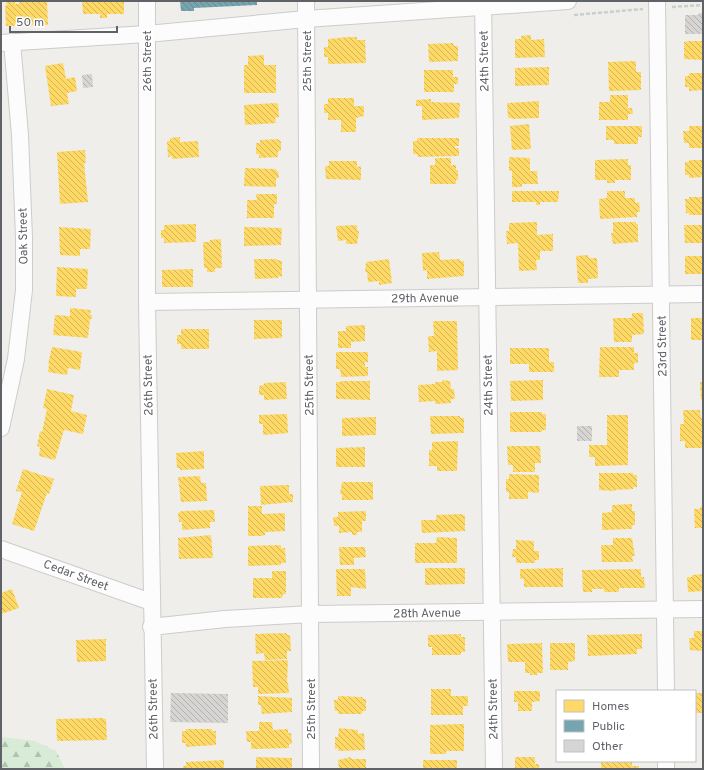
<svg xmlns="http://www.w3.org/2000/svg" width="704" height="770" font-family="Overpass,sans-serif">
<defs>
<pattern id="forest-firs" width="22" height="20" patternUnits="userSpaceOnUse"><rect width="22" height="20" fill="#d8ebd6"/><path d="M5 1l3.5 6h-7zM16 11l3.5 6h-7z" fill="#b2c2b1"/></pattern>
<pattern id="homes-back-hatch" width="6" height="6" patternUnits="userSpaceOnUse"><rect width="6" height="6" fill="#ffd966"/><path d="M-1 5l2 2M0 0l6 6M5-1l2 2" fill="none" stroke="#d2b458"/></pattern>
<pattern id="public-back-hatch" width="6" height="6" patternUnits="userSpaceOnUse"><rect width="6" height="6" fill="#76a5af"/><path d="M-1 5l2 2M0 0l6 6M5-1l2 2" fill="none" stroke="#648a92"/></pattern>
<pattern id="building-back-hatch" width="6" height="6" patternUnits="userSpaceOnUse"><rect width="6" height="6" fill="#d6d5d3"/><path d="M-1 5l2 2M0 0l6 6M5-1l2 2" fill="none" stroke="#b1b0af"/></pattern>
</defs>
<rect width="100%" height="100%" fill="#efeeea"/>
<!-- forest -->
<path fill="url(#forest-firs)" d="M1 737 35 741 56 751 65 769H1Z"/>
<!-- homes -->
<g fill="url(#homes-back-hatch)">
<path d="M6 1H15V4H19V1H47L48 25 6 26 5 6 7 5Z"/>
<path d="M82 1H124V14H107V18H100V14H83Z"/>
<path d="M531 35V40L544 39 545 57 515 58V39H521V36Z"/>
<path d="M348 37H357V40H365L366 63 328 64V57H324V47H328V39Z"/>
<path d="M689 41H703V60L684 59V42Z"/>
<path d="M453 43 454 46H458V61L429 62 428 44Z"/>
<path d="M264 55V65H276V93H244V65H248V56Z"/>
<path d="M636 61V72H641V90L609 91 608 62Z"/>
<path d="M63 63 66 79 75 77 77 91 67 93 69 104 51 106 45 66Z"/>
<path d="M549 67V85L515 86V68Z"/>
<path d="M424 70H453V77H458V84H454V92H424Z"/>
<path d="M689 73H703V90L689 91V87H685V76H689Z"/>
<path d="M610 95H628V108H632L633 114H628V120H599V102H610Z"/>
<path d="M328 98H354V106H364V116L356 118V132H341V120H328V113H324V104H328Z"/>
<path d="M431 99V102L460 103 459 118 422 120V106H416V100Z"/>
<path d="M539 101V118L511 119 512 118H508L507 103Z"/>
<path d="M275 103 278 104 279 117 275 118 276 123 245 125 244 105Z"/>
<path d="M529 124 531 149 512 150 510 126Z"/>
<path d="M606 126H642V137H638V144H614V140H606Z"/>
<path d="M689 126H703V148H689V143H684L683 131H689Z"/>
<path d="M180 137V142L198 141 199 157 172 159V156L168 157 167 141H170V138Z"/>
<path d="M417 138H459V146H455V148H459V156L418 157 417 154H413V141H417Z"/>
<path d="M277 139 281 141V151H278V157L259 158V154H256V143H260V140Z"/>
<path d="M85 150 86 163H84L88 202 60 204 57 152Z"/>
<path d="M509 157 530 158V171H537L538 184H522V187H512V171H509Z"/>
<path d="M435 158H451V165H456V170H458V180H456V184H430V165H435Z"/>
<path d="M628 159V165H631V180H615V183H607V180H595V160Z"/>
<path d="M689 160H703V177L689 178V175H685V162H689Z"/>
<path d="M329 161H357V167L361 166V180L326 179 325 166H329Z"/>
<path d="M245 168 276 169V171H278L279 178H276V187L244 186Z"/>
<path d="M512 191H559L558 202H540V205H536V202H512Z"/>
<path d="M607 191H625V198H635V203L639 202 640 212H637V217L600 219 599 199 607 198Z"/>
<path d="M256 194H277V204H274V218H247V200H257Z"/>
<path d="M689 197H703V215H689V213H686L685 199H689Z"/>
<path d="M537 222V235L553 234V251H540V260H536L537 270 519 271 518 243 507 244 506 231H509V223Z"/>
<path d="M613 222H636V224H638V242L613 244 611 233H613Z"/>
<path d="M196 224V242L164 243V238H161V230H164V225Z"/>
<path d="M357 225V231H359L357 244H346V240L338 241 336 226Z"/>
<path d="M684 225H703V243H685Z"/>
<path d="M59 227 91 229 90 249H80V256L60 255Z"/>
<path d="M244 227 282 228 281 245 244 246Z"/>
<path d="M221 239 222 268H215V272H207V268H204L203 242H210V240Z"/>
<path d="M439 252 440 260 460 259V261H464V276L427 279V270L423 271 422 253Z"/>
<path d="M588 255 589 258H597L598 278 588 279V283H578L576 256Z"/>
<rect x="685" y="256" width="18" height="18"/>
<path d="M254 259H277V260L282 261V277L278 276V278L255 279Z"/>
<path d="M389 259 392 283 379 285V281L368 282 367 272H365L366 262Z"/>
<path d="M57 267 88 269 87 289H76V297L56 296Z"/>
<path d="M193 269V287H162V270Z"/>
<path d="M70 308 91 310 90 315H92V319H90L88 338 53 335 55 315 70 316Z"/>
<path d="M632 313H643L644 334 632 335V342H614L613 318H632Z"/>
<rect x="691" y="318" width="12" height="22"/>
<path d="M254 320H282V338L254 339Z"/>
<path d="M433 321H457L458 370 437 371V351L429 352 428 336H434Z"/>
<path d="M365 325V341L351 342V348H338V331H346V326Z"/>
<path d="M181 329H209V349H181V344H177V335H181Z"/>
<path d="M52 347 82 352 80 370 68 368 67 375 48 372 49 364H48Z"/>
<path d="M600 347H634V353H638V363H634V370H619V377H599Z"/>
<path d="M510 348H549V362H554V372H529V364H510Z"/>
<path d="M336 352H368V362H365V367H368V376L341 377 340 369H336Z"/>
<path d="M442 380 450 381 451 389H454L455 399H451V403L435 404V401L419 402 418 385 435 384V382H442Z"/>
<path d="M543 380V400L511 401 510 381Z"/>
<path d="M341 381H370V400L336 399V382H340Z"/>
<path d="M286 382 287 399 264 400V395H259V386L264 385V383Z"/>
<path d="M700 382H703V400H701Z"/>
<path d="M47 389 74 395 71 411 87 415 83 434 64 430 55 460 39 456 40 447 37 446 40 431 42 432 47 409 43 408Z"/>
<path d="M683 410H700L701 418H703V448H685V441H680V424H684Z"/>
<path d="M510 412H542V414H546V430H542V432H510Z"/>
<path d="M287 414 288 433 263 435V424H259V415Z"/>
<path d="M607 415H628V465L595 466V457H589V445H607Z"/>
<path d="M430 416H460V418H464V433L431 434Z"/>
<path d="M376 417V435L342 436V418Z"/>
<path d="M458 441 457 471H437V466H429V450H432V442Z"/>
<path d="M507 446H540L541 463H535V472H513V465H508Z"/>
<path d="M365 447V467H336V448Z"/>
<path d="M204 451V469L180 470V468H177L176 453Z"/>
<path d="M23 469 54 479 49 494 47 493 34 531 12 524 22 492 16 491Z"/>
<path d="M599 473H633V475H637V487H633V489L615 490V491L599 490Z"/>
<path d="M509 474 539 475V493L528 492V499H509V492H506V479H509Z"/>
<path d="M200 476 201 483H206L207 501 181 502 178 477Z"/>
<path d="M342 482H373V500H342V494H340Z"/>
<path d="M289 485V494H293V502L261 505 260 486Z"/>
<path d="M632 504V511H635V525H632V529L602 530V513L612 512V505Z"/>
<path d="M248 506H262V514L285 513V531L265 532V535L262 536H248Z"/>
<path d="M700 507H703V528H695L694 509H700Z"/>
<path d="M214 510 215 522H210V528L182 530V522H179L178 513 182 511Z"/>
<path d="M366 511V521H362V532H357V535H352V532L339 533V526H334L333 517H338V512Z"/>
<path d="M461 514 465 516V531L422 533 421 520H436V515Z"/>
<path d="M211 535 213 558 179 559 178 538Z"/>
<path d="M437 537 457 538V563H415V543H436Z"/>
<path d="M613 538H632L635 556H632L633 562H602L601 545H613Z"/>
<path d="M516 540 534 541V551H539V560H535V563H516V557H512L513 549H516Z"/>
<path d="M281 545V548H285L286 563H281V565L248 566V546Z"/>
<path d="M339 547H365L366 557 354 558V565H340Z"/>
<path d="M425 568H465V584L425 585Z"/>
<path d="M563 568V587H524V579H520V569Z"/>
<path d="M336 569H365L366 589 351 587V596H337Z"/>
<path d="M641 569V577H644L645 588H619V592H604V589H592V592H583L582 570Z"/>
<path d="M272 571H286V594H283L282 598H253V578H272Z"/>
<path d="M703 574V591L688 592 687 577H692V575Z"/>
<path d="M12 589 19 608 1 614V593Z"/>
<path d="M694 631H703V651L690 650 689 638H694Z"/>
<path d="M286 633 287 635H290L291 651H287V659L265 660 264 653 256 654 255 634Z"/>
<path d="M461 634V637H465V652H461V655H432V647H428V635Z"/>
<path d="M642 634V649H637V654L588 656 587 635Z"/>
<path d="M106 639V661L77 662 76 640Z"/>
<path d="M542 643 543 673H537V675H530V673H525V662H508L507 644Z"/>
<path d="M550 643H575V661L568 662V670H550Z"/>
<path d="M288 660 287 683H288L289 693 258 694V687H253L252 661Z"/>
<path d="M431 689H451V696H468V706H463V715H431Z"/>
<path d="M514 691H538L540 692V701L532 702V711H518V702H514Z"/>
<rect x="695" y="693" width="8" height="20"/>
<path d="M258 696 292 698V712L262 714 261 705H258Z"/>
<path d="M338 696 362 697 363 699H366V711H362V714H338V711H335L334 700H338Z"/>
<path d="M101 718 106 719 107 740 57 741 56 719Z"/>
<path d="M259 722H272L273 730 288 729V733H291L292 744H289V748L251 749V742H247L246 731H259Z"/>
<path d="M464 724V751H446V754H430V725Z"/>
<path d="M339 728 358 730V734L364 733 365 750 338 751V748L335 749V737H338Z"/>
<path d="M186 729H212V731H216V745L186 747V743H182V731H186Z"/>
<path d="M256 757 292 758V769H256Z"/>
<path d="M351 757V759H366V769H339L338 760Z"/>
<path d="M515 757H535V764H539V769H515Z"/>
<path d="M224 760V769H183V766H186V762Z"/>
<rect x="423" y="760" width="34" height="9"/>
<path d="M601 761H632V766H639V769H601Z"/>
</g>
<!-- public -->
<path fill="url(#public-back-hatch)" d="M180 1H257V5L194 8V11H181Z"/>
<!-- building -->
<g fill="url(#building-back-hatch)">
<path d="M699 13H703V34H685V15H698Z"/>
<path d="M92 74 93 87 83 88 82 75Z"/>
<rect x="577" y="426" width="15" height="15"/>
<path d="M171 693 228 694V723L170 722Z"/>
</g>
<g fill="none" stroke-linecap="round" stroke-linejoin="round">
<defs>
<g id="minor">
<path d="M147 1V302L155 769"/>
<path d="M306 1 311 769"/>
<path d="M483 1 494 769"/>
<path d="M657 1 666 691"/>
<path d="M1 43 147 34 306 19 568 1"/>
<path d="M147 302 703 294"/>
<path d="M1 428 16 359 24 290V238L20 135 12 42"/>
<path d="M1 549 151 602"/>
<path d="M151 627 225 619 311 614 703 609"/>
<path d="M666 769V761"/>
</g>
</defs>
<!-- minor casing -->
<use href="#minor" stroke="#cbcccc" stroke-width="18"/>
<!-- path -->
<g stroke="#cacfcc" stroke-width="2.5" stroke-dasharray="4 2" stroke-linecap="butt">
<path d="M672 7 703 5"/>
<path d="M574 15 643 9"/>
</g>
<!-- minor -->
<use href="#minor" stroke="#fdfcfc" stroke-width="16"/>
</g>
<g text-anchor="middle" stroke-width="4" stroke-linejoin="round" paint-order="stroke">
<!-- street labels -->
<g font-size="12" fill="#5f6368" stroke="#fff">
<text transform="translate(147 61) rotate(-90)" y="4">26th Street</text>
<text transform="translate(307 61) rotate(-90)" y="4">25th Street</text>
<text transform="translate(484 61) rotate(-91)" y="4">24th Street</text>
<text transform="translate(23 236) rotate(-91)" y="4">Oak Street</text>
<text transform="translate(425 298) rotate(-1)" y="4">29th Avenue</text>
<text transform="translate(662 346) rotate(-91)" y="4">23rd Street</text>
<text transform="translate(148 385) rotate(-91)" y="4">26th Street</text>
<text transform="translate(309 385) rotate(-91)" y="4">25th Street</text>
<text transform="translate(488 385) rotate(-91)" y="4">24th Street</text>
<text transform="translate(76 575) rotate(20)" y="4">Cedar Street</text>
<text transform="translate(427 613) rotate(-1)" y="4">28th Avenue</text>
<text transform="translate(153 709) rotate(-91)" y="4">26th Street</text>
<text transform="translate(311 709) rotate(-90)" y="4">25th Street</text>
<text transform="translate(493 709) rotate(-91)" y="4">24th Street</text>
</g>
</g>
<!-- border -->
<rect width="704" height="770" fill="none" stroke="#5f6368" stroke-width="4"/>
<!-- legend -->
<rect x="556" y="690" width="140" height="72" fill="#ffffff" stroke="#bfc1c3"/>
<rect x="564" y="700" width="20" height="12" fill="#ffd966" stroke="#bfc1c3"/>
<text x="592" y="710" font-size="12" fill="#5f6368">Homes</text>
<rect x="564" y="720" width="20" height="12" fill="#76a5af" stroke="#bfc1c3"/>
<text x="592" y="730" font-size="12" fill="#5f6368">Public</text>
<rect x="564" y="740" width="20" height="12" fill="#d6d5d3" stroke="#bfc1c3"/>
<text x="592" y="750" font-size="12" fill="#5f6368">Other</text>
<!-- scale -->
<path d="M10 26v6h107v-6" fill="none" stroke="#5f6368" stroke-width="2"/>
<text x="16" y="26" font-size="12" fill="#5f6368" stroke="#ffffff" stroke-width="3" paint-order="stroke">50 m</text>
</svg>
